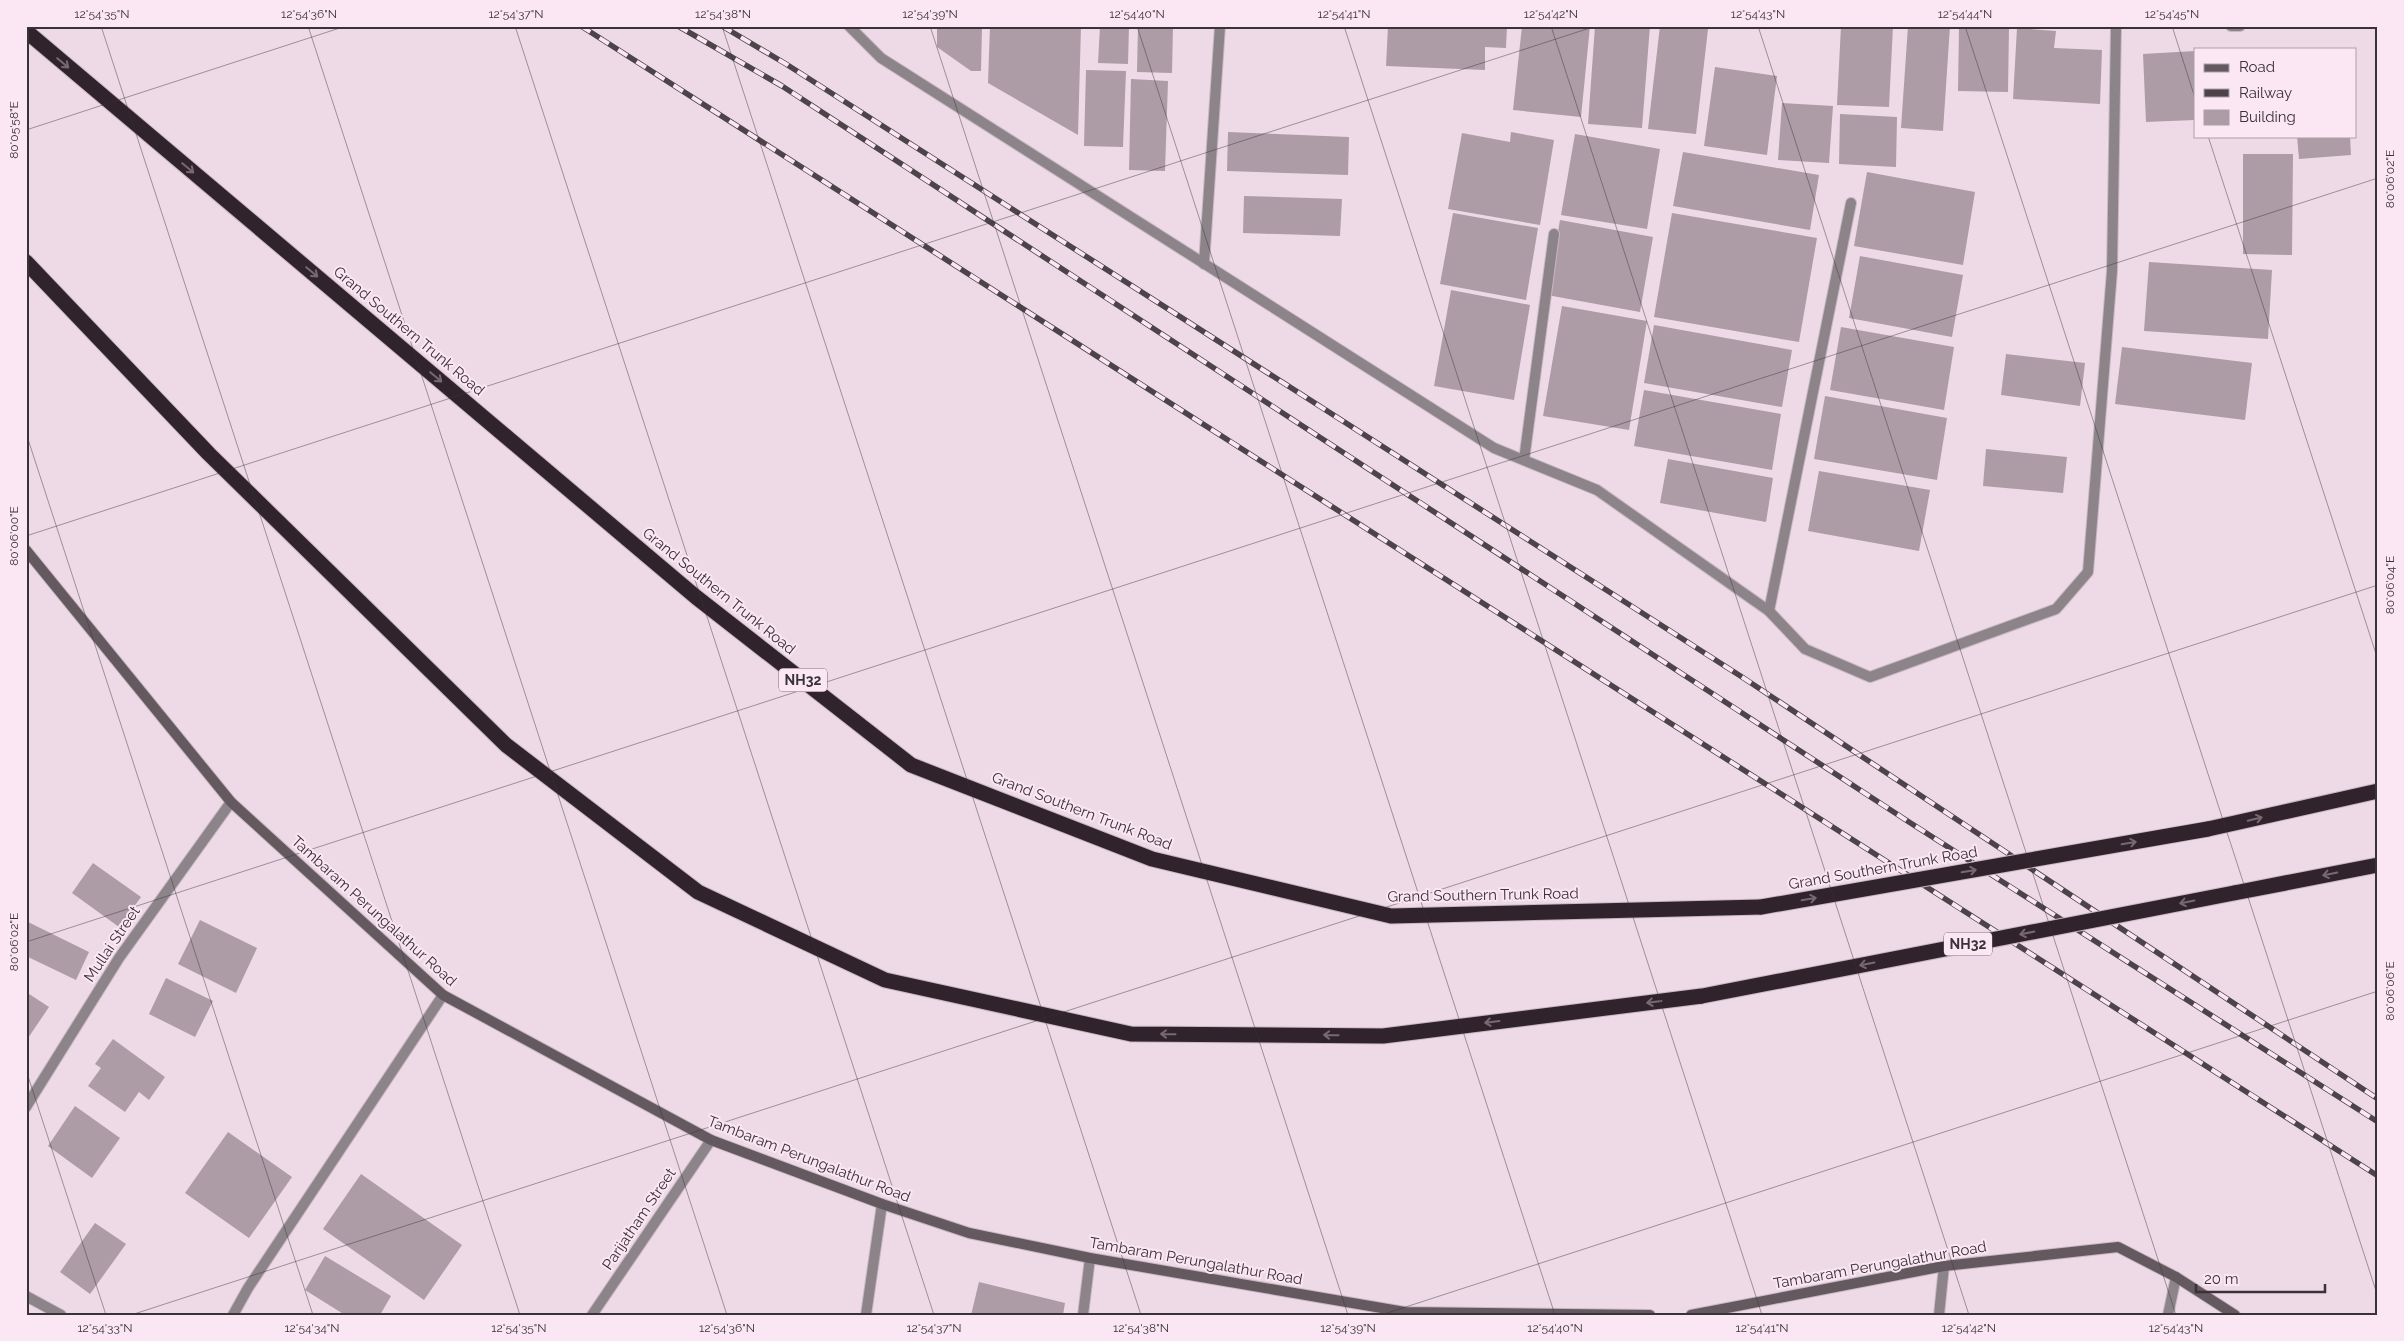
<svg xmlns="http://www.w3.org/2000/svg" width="2404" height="1341" font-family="Raleway,sans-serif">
<rect width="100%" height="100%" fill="#eddae6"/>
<!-- building -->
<g fill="#ad9ba6">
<path d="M937 26H982L981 71H971L937 47Z"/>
<path d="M990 26H1081L1078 135 988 83Z"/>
<path d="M1100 26H1129L1128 64 1098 63Z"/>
<path d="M1138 26H1173L1172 73 1137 72Z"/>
<path d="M1388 26H1507L1506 48 1485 47V70L1386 66Z"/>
<path d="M1522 26H1590L1581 117 1513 110Z"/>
<path d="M1595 26H1650L1642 128 1588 124Z"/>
<path d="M1660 26 1708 29 1696 134 1648 129Z"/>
<path d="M1841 26H1893L1889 107 1837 105Z"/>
<path d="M1908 26H1950L1943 131 1901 128Z"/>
<path d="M1959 26H2009L2008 92 1958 91Z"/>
<path d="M2017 28 2056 31 2054 48 2102 50 2100 104 2013 99Z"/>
<path d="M2195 51V120L2146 122 2143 54Z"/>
<path d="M1715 67 1777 76 1767 155 1704 146Z"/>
<path d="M1086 70 1126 71 1123 147 1084 146Z"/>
<path d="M1131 79 1168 81 1165 171 1129 170Z"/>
<path d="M1782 103 1833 106 1829 163 1778 160Z"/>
<path d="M1840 114 1897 117 1896 167 1839 164Z"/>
<path d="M1228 132 1349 137 1348 175 1227 171Z"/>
<path d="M1511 132 1554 140 1540 225 1448 209 1462 133 1510 142Z"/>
<path d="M1575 134 1660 149 1647 229 1561 215Z"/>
<path d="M2297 136H2350L2351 155 2299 159Z"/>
<path d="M1683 152 1819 175 1810 230 1673 206Z"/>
<path d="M2243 154H2293L2292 255 2243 254Z"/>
<path d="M1867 172 1975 192 1963 265 1854 246Z"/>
<path d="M1244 196 1342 199 1340 236 1243 233Z"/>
<path d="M1453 213 1538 228 1526 300 1440 284Z"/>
<path d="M1672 213 1817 238 1799 342 1654 317Z"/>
<path d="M1560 220 1653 237 1640 312 1547 295Z"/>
<path d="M1860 256 1963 275 1952 337 1849 318Z"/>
<path d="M2149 262 2272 270 2268 339 2144 331Z"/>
<path d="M1451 290 1530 305 1514 400 1434 386Z"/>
<path d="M1562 306 1647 321 1629 430 1543 416Z"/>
<path d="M1654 325 1792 350 1782 407 1644 383Z"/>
<path d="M1841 327 1954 347 1944 410 1830 390Z"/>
<path d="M2122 347 2252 363 2245 420 2115 404Z"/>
<path d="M2006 354 2085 363 2080 406 2001 395Z"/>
<path d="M1644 390 1781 414 1772 470 1634 446Z"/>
<path d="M1825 396 1947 418 1937 480 1814 459Z"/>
<path d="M1986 449 2067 457 2063 493 1983 486Z"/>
<path d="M1668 459 1773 478 1766 522 1660 503Z"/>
<path d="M1819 471 1930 490 1919 551 1808 531Z"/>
<path d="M93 863 141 897 119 927 72 893Z"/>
<path d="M200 920 257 948 236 993 178 964Z"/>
<path d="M26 921 89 952 76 980 26 956Z"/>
<path d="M166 978 213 1001 195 1037 149 1014Z"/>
<path d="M26 992 49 1007 26 1041Z"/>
<path d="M113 1039 165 1077 149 1100 139 1092 125 1112 88 1086 101 1068 95 1064Z"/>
<path d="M75 1106 120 1138 92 1178 48 1146Z"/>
<path d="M228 1132 292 1177 249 1238 185 1193Z"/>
<path d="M361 1174 462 1245 424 1300 323 1229Z"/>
<path d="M95 1223 126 1244 90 1294 60 1272Z"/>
<path d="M325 1256 391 1296 380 1315H345L305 1290Z"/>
<path d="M979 1282 1065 1303 1063 1315H971Z"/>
</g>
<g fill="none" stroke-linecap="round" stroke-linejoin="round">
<defs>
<g id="street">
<path d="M849 26 881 58 1494 448 1597 490 1769 611 1805 649 1870 677 2056 609 2088 572 2112 271 2116 26"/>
<path d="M2231 26H2240"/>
<path d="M1204 264 1220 26"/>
<path d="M1524 460 1554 234"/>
<path d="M1769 611 1851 203"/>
<path d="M26 1107 119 958 231 802"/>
<path d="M26 1296 61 1315"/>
<path d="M233 1315 248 1288 443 995"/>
<path d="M592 1315 711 1140"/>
<path d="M866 1315 882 1204"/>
<path d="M1083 1315 1090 1258"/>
<path d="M1939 1315 1944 1266"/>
<path d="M2168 1315 2176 1277"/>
</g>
<g id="secondary">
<path d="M26 550 231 802 443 995 711 1140 882 1204 969 1233 1090 1258 1405 1312 1650 1315"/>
<path d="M1691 1315 1944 1266 2118 1247 2176 1277 2235 1315"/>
</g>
<g id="highway">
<path d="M26 31 696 597 911 765 1152 859 1391 916 1761 907"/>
<path d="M26 262 209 454 506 745 698 892 885 980 1131 1034 1383 1036 1702 996"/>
<path d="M2208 829 2378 791"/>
<path d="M2234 893 2378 865"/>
</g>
</defs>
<!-- street casing -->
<use href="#street" stroke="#c9b8c3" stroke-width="12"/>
<!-- secondary casing -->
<use href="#secondary" stroke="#c9b8c3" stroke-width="12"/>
<!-- highway casing -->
<use href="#highway" stroke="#c9b8c3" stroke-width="17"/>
<!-- street -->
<use href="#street" stroke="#8c8489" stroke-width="10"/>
<!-- secondary -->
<use href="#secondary" stroke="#655960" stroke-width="10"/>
<!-- highway -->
<use href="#highway" stroke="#31232c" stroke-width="15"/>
<defs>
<g id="rail">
<path d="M581 26 2378 1176"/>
<path d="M678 26 782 86 1909 822 2378 1122"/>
<path d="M722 26 786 64 1742 677 2378 1099"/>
</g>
</defs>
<!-- rail casing -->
<use href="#rail" stroke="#4c4448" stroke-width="5.5"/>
<!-- rail -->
<use href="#rail" stroke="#fbe7f3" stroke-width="4" stroke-dasharray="11" stroke-linecap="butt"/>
<defs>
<g id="highway-bridge">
<path d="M1761 907 2208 829"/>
<path d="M1702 996 2234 893"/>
</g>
</defs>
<!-- highway-bridge casing -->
<use href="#highway-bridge" stroke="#c9b8c3" stroke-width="17" stroke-linecap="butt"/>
<!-- highway-bridge -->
<use href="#highway-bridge" stroke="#31232c" stroke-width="15"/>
</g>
<!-- one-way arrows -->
<defs><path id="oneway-shaft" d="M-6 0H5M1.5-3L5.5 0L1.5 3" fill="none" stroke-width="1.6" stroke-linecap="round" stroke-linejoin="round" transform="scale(1.25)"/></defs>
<g stroke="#786872">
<use href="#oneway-shaft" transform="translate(63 63) rotate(40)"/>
<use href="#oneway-shaft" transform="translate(188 168) rotate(40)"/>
<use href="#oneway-shaft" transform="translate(312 272) rotate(40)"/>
<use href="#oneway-shaft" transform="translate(436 377) rotate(40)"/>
<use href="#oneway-shaft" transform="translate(2255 819) rotate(-13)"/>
<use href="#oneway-shaft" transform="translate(2129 843) rotate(-10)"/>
<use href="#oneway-shaft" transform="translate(1969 871) rotate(-10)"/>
<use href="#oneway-shaft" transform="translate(2330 874) rotate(169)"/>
<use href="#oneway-shaft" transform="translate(1809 899) rotate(-10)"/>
<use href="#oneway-shaft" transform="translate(2187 902) rotate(169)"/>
<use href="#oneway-shaft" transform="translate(2027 933) rotate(169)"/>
<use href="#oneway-shaft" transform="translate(1867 964) rotate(169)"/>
<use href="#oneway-shaft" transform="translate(1654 1002) rotate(173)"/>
<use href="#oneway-shaft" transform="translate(1492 1022) rotate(173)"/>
<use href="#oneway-shaft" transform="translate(1168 1034) rotate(-179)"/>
<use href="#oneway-shaft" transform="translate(1331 1035) rotate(-179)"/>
</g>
<!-- ticks -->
<path fill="none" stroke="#393236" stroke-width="1" stroke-opacity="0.45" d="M101 26 520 1315M308 26 727 1315M515 26 934 1315M722 26 1141 1315M930 26 1348 1315M1137 26 1555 1315M1344 26 1762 1315M1551 26 1969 1315M1758 26 2176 1315M1965 26 2378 1297M2172 26 2195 98M26 130 346 26M2208 136 2378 660M26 433 313 1315M26 536 1596 26M26 942 2378 178M26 1070 106 1315M131 1315 2378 585M1381 1315 2378 991"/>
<g text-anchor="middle" stroke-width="4" stroke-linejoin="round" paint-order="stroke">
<!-- shield labels -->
<g fill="#fbe7f3" stroke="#73686f" stroke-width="1">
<rect x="779" y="668.5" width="48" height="23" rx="4"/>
<rect x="1944" y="932.5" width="48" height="23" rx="4"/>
</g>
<g font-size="14" font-weight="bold" fill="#393236">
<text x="803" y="685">NH32</text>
<text x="1968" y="949">NH32</text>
</g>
<!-- street labels -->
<g font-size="15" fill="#393236" stroke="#fbe7f3">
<text transform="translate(409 331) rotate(40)" y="5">Grand Southern Trunk Road</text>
<text transform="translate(719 591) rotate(39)" y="5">Grand Southern Trunk Road</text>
<text transform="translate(1082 811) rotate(21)" y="5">Grand Southern Trunk Road</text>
<text transform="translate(1883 868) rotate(-10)" y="5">Grand Southern Trunk Road</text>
<text transform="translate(1483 895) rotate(-1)" y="5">Grand Southern Trunk Road</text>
<text transform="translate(374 911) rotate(42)" y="5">Tambaram Perungalathur Road</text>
<text transform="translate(112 944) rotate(-56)" y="5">Mullai Street</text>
<text transform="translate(809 1159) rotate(21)" y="5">Tambaram Perungalathur Road</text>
<text transform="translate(639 1219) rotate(-56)" y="5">Parijatham Street</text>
<text transform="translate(1196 1261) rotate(10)" y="5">Tambaram Perungalathur Road</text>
<text transform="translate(1880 1265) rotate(-10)" y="5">Tambaram Perungalathur Road</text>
</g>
</g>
<!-- border -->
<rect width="2404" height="1341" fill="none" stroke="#fbe7f3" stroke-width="55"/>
<!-- legend -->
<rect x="2194" y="48" width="162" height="90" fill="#fbe7f3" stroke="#ad9fa7"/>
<rect x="2204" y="64" width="25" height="8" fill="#655960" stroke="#ad9fa7"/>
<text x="2239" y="72" font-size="15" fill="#393236">Road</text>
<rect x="2204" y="89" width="25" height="8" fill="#4c4448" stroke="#ad9fa7"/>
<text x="2239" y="98" font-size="15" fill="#393236">Railway</text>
<rect x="2204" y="110" width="25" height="15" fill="#ad9ba6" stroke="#ad9fa7"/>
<text x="2239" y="122" font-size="15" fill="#393236">Building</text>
<!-- scale -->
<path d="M2196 1284v8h129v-8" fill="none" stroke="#393236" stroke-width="2.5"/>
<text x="2204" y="1284" font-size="15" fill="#393236" stroke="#fbe7f3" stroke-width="4" paint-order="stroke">20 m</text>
<rect x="28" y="28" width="2348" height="1286" fill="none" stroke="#393236" stroke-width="2"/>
<g font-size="12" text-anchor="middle" fill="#393236">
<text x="102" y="18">12°54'35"N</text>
<text x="309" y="18">12°54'36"N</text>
<text x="516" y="18">12°54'37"N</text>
<text x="723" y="18">12°54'38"N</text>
<text x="930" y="18">12°54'39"N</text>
<text x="1137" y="18">12°54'40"N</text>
<text x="1344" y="18">12°54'41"N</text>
<text x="1551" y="18">12°54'42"N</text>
<text x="1758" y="18">12°54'43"N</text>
<text x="1965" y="18">12°54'44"N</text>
<text x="2172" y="18">12°54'45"N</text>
<text transform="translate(14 130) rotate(-90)" y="4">80°05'58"E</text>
<text transform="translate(2390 179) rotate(-90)" y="4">80°06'02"E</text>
<text transform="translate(14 536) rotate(-90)" y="4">80°06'00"E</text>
<text transform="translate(2390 585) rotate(-90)" y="4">80°06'04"E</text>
<text transform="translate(14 942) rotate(-90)" y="4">80°06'02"E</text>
<text transform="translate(2390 991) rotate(-90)" y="4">80°06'06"E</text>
<text x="105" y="1332">12°54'33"N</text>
<text x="312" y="1332">12°54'34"N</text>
<text x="519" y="1332">12°54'35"N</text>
<text x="727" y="1332">12°54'36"N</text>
<text x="934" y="1332">12°54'37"N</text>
<text x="1141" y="1332">12°54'38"N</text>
<text x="1348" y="1332">12°54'39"N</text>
<text x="1555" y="1332">12°54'40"N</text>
<text x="1762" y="1332">12°54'41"N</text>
<text x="1969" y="1332">12°54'42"N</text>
<text x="2176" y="1332">12°54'43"N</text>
</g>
</svg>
